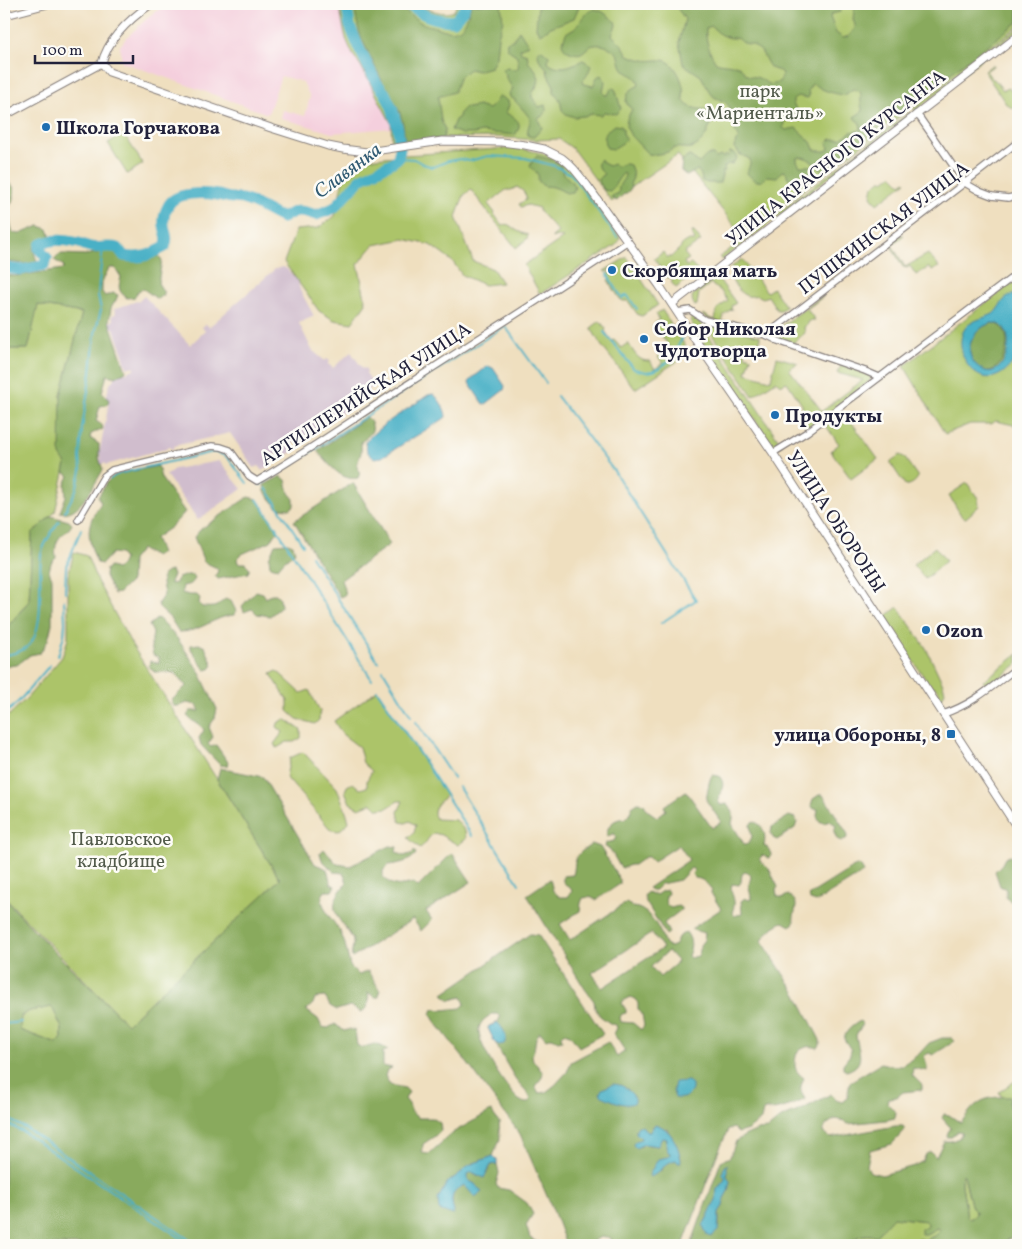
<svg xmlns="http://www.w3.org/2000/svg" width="1022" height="1249" font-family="Vollkorn,serif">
<rect width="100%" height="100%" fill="#fdfcf7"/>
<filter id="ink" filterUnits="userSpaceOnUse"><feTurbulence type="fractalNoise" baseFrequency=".02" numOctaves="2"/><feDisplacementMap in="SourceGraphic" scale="10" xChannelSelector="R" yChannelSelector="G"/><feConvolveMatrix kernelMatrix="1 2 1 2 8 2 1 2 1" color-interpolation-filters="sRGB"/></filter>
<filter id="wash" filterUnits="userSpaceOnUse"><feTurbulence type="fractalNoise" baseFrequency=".0096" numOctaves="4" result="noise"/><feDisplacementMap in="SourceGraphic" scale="20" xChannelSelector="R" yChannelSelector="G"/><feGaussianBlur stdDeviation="1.12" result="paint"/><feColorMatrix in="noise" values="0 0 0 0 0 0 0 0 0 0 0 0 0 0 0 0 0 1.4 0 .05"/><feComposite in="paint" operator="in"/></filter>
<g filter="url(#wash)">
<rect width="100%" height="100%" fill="#efdfbf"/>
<!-- built -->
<path fill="#f4cfdd" d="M169 4H340V11L347 39 353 55 361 66 391 123 392 128 332 133 281 118 283 110 305 116 310 97 303 82 281 76 268 114 122 62 120 46 127 37 153 13Z"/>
<!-- industrial -->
<g fill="#d0bdcd">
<path d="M283 267 287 269 295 278 297 276 300 280 298 282 300 290 314 316 299 323 312 350 325 361 327 359 330 361 328 364 333 368 351 352 363 369 365 368 367 371 366 373 375 385 356 399 354 397 349 402 351 407 291 445 295 449 283 459 279 454 277 453 268 461 270 465 263 471 259 466 254 468 230 433 174 446V448L171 449 170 447 106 465 105 463 101 464 100 454 93 453 94 449 100 450 109 402 106 401 108 390 111 382 117 376 134 369 133 366 127 368 118 338H117L114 328H112V325H110L109 322 113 321 112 315 116 314 114 309 137 301 138 302 144 296 190 345 205 331 202 327 206 324 209 327 275 269Z"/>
<path d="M219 461 242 489 198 520 166 475 174 469Z"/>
</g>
<!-- green -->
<g fill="#acc469" stroke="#677352">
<path d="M340 4H419C428 10 444 16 454 11L457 4H1018V26L743 236 678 155 615 198 612 202 572 148 559 139 535 140 498 137 443 138 424 141 405 142 392 144 391 123 361 66 353 55 346 39 340 11Z"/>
<path d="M1018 28V31L915 111 913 109Z"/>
<path d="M993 64V66L986 71 992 79H994L1003 90 1009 88 1011 91 1018 86V103L1012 108 1006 104 984 71Z"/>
<path d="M910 112 912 113 722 260 720 257Z"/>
<path d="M124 134 143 164 127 174 108 143Z"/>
<path d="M513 148C540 152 552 153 573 172L617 232 620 237 618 243 616 245 540 294 524 265 563 238 557 236 552 238V237L558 232 554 227 551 225 550 223 539 211V208L528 205 521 207 519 204 526 200V196L523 191 517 187 511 190H506L488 204 495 213 494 214 502 225C509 223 510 226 516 230 519 232 524 234 528 235L527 239 516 248 471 190 464 195 456 217 473 261 493 269 502 283 484 285 462 275 453 262 430 245 404 239 374 245 358 264 366 303 352 323 334 320 319 311 284 262 296 230 318 228 335 216 343 179 365 159 405 155Z"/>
<path d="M892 175 901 184 905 181 906 182 877 204 871 196 873 186 882 179 884 181Z"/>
<path d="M692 232H694L701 241 684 253 689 259 684 262 686 266 691 264 698 271 676 288 671 282 673 280 670 277 668 278 654 259 663 252 667 257H671L681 247 683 243 690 240 692 242 695 240 693 237H692Z"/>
<path d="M899 235H904L892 245 905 267 928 254 939 267 932 271 930 268H928L916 275 910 266 907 268 903 267 890 244V242Z"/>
<path d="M627 257 658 305 642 316 638 315 628 301H623L620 299 608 280 610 278 607 274 612 271V269L606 272 604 271Z"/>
<path d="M742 259 767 292 773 288 786 307 781 310H777L768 296 763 298 757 295C744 300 738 290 731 279L736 276 730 268Z"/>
<path d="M725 270 726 272 718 278 736 303 731 306 732 310 731 309 723 316 724 317 722 321 758 331 765 330 772 325 767 331 758 332 708 319 702 315 704 314 709 318 715 320 717 309 728 301 720 290 713 286 711 283 699 293 697 305 695 306C693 303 691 299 693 295Z"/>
<path d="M1018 278V426L996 421 990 424H970L945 434 904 366Z"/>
<path d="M822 296H824L807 309 815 320H812L808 322V324L804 327 805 333 794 342 793 344 778 339 775 335 776 330Z"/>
<path d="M38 305 82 313 61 395 66 464 55 512 32 534 29 601 4 631V372L6 349H28Z"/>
<path d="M662 310 690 353 635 389 601 345 591 328 600 321 606 329 605 331 612 341 614 340 621 348 628 343C634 352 638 362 650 361L655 369 663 363 658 357 663 352 665 345 670 351 672 350 666 343 667 342 666 341H665L653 326 659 319 656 314Z"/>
<path d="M693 316H696L697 318 782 445 778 447 772 445 693 328 691 319Z"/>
<path d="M705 322 760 336 759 352 746 349 745 355 751 357 746 373 770 380 771 379 777 357 798 363 789 369 822 411 863 380 837 373 842 364 869 375 871 379 870 381 809 427 807 428 805 426 804 421 797 412 802 409V405L787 382 780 385 776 381 753 396 705 324Z"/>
<path d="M845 413 878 459 851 479 831 451 839 444 826 426Z"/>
<path d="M900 455 904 457 918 477C916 482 910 486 905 485L891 464V461Z"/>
<path d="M967 483 978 498 979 506 966 518 962 517 949 495Z"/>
<path d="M935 547 946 561 925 579 913 565Z"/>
<path d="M74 552 87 556 97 581 132 645 280 879 127 1024 4 897V720L27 698 62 657 68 639V576Z"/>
<path d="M898 607 926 648 943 684 945 692 941 699 938 698 937 696 940 694 936 688 933 687 931 688 930 686 885 619V617Z"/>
<path d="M1018 654V664L989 686 986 685 983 681Z"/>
<path d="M277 671 301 693 309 690 320 711 319 720 315 724 297 719 288 711V701L271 674Z"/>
<path d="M377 690 446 795C439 803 430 809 436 819L456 820 465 831 466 839 458 845 441 835 434 833C427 838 427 843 420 848L408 838 414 833 416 825 410 821 406 823 400 822 398 812 403 801H398L387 808 378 809 372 803 359 808 350 803 345 791 347 786 353 783 360 789 367 787V780L372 771 363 763 359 747 342 734 334 721Z"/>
<path d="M285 719 301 730V738L294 742H287L277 748 274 744 283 732 277 727 278 723Z"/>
<path d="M303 752 337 788 347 814 349 822 339 831 331 830 286 777 290 758Z"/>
<path d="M52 1007 62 1028V1038L58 1044 19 1030 21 1017 29 1011Z"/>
<path d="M1018 1079V1122L999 1092Z"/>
<path d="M962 1175H964L971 1205C973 1209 976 1211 976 1214 973 1217 971 1220 967 1217L962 1185Z"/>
<path d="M892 1217 927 1221 928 1225 926 1234 937 1228 940 1230 934 1236 926 1240 918 1239 902 1245H896L891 1243 881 1245H846C855 1238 864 1232 876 1236Z"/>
</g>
<!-- forest -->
<g fill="#89aa5d" stroke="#56664c" fill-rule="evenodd">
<path d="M358 4C366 4 382 2 390 4 400 6 411 16 420 22 425 25 432 26 438 28 462 36 466 25 471 4H501L503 20 498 37 496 57 491 67 477 71 470 69 460 76 454 92 438 97 441 120 445 130 443 138 424 141 405 142 403 124 400 113 395 103 385 87 360 35 355 12Z"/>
<path d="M538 4H580L574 18 551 27 540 34 536 28Z"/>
<path d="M674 4H843L840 12 831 14 830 17 836 33 843 38 849 36 855 28V25L853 19 855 4H1018V22L823 170C813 165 813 158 800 157L797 158V161L800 166H813V170L803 177 801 180H795L788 178 786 172 782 171 777 177 767 176C765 178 764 180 762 181 757 183 750 177 747 173L750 164V159L739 154 738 151 734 148 736 141 739 138V137L735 131 737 125 728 119 730 109 728 105 725 102 714 97 709 91 701 76 683 64 679 42 685 19ZM711 26 721 35 730 38H736L744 43 753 45 761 51 768 64 770 67 773 69 780 71 782 74 781 80C769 90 766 80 756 77 752 76 748 77 745 73 742 70 743 69 740 67 736 64 723 65 716 62 710 54 705 40 706 29ZM812 84C817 85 819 88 824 90 829 92 840 95 845 95L853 89C864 91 860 95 861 103 861 104 862 110 863 111L854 117 856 120 860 123 861 130 851 132 840 139H831L827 143 829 148 828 150C824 152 817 151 814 149L811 142 796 128 786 130 783 128 784 122C789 117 797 119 798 111L793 104V100L797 96 808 98 809 96 808 90Z"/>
<path d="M595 9 603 12 615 21 616 25 612 35 623 46 628 55C633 57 638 59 644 60 653 62 662 57 670 63 676 67 682 80 683 87 684 91 683 95 683 99 686 109 702 110 710 109L714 113C710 126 706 144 691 148 686 149 680 147 675 148 672 149 670 151 668 152 661 154 655 155 648 154L631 136 626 126 627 119 632 109 628 106 626 102C627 93 629 90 638 86L639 83C635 74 630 76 624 70 617 62 624 56 610 48 606 46 600 44 595 45 583 46 586 58 570 52 565 50 564 48 562 44L566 33 576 27 588 12Z"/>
<path d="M519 30 528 44 520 49 521 52 527 54 529 63 535 69 539 78 538 84 532 94V97L539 107 545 105C547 110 546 116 540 117L538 119 542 128 534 137 528 136C526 129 531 123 530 119 529 116 519 105 516 102L515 100 510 97 509 94 513 89 506 78V75L502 70 507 67 516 70C521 65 517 61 517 56 512 51 505 51 507 42L513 40Z"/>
<path d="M539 50H542L549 56 548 62C559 71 571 66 583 60L591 65C589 72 587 77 582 81L583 84 593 86C596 81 595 76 602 75L605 81 603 93 605 95H608L611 89 614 88 616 91 621 109 616 114 604 112 601 115 592 114 584 116 574 117 566 114 562 110 560 100 554 92V86L548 75 547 69 539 59 538 53Z"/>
<path d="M499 96 508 101 509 105 506 113C517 119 524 123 515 135L481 132 474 134H462L451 130 455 120 459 117 460 112 465 107 468 108 478 106 488 109 493 105Z"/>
<path d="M615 125 621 126 623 130V133L626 140 624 142 613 149 607 148C601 139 606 129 615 125Z"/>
<path d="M730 152 735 153 737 158 732 164C728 164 726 164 724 168L725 171 722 172V175L720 183H707L702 181 701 175 698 170H697L687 176 681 171 682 160 690 156 699 163 707 155H713L716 158 721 156 724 158 726 155 729 156Z"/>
<path d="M537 156C544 157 553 160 560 163L563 174 571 181 575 188 573 192 567 193C563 192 560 189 556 188 547 184 544 190 538 180 540 172 533 171 530 166L534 158Z"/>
<path d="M601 159 603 163 609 166 613 164 617 167C621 164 625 163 630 165L632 170 633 178 630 184 631 188 628 192 623 195 617 201 611 198 612 196 619 193C617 183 625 181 625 174L624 173C618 177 616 186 610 191L604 190 598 180 599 178 604 174C599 169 595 166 600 160Z"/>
<path d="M4 180 8 181 14 188V199L9 207 10 222 13 233 20 234 39 226 48 229 51 238 38 243 33 248 37 262 26 264 7 262H4Z"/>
<path d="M112 250 122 258 139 261 158 255 162 260 158 283 163 291 164 295 157 299 145 290 142 289 138 291 135 297 127 298C118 291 118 288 121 277L115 268H109L102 282V292L105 296 113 293 118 295 116 300 111 308 109 321 126 371 116 377 107 375 102 392 109 400 107 405 100 406 96 421 102 425 103 429 91 434 90 438 99 444V458L103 470C94 484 79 518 60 512L66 496 65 484 69 476 64 472 66 464 60 455 61 395 82 313 38 305 28 349H6L4 372V275L15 276 63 269 64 266 54 260 56 257 60 254 86 255Z"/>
<path d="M995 323C1022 332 997 393 974 363 962 346 976 324 995 323Z"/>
<path d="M367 417C377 429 372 433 361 442 361 446 362 452 360 456 357 465 355 464 360 473L358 478C340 482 328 462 317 451Z"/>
<path d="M158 466 161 478 185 512 171 527 155 538 161 553 155 557 141 549 132 560 131 581 119 593 114 594 105 576 106 569 110 567 116 569 121 566 124 559 120 554 112 553 102 564 97 563C92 551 86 534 91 521 93 515 97 509 101 503L98 497 107 482 114 475Z"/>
<path d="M281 476 286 480 289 493 294 499V506L290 509 278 508 265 492 264 485Z"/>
<path d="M353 483 390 544 341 580 346 594 340 597 294 521Z"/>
<path d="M248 497 257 499 279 532 275 534 271 541 242 554 237 559 238 563H245L250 568 248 573 218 579 215 576 218 571 217 568 204 562 194 537 201 529Z"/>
<path d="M51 516 69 521 72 524C69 531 64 532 60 537 55 543 55 550 56 558L51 563 49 571 52 578V624L48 640 40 653 30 655 17 665 4 666V631L29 601 32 533Z"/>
<path d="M288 543 293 545 295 552 284 561 278 568 270 566 269 558 275 544Z"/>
<path d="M171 571 173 575 170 582 171 584 176 583 178 578 187 575H193L195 579 191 584 183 586 182 590V593L189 595H197L200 598 199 603 202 607C206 607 213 608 217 606 220 604 222 601 225 599L231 601 236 611 234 615C215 616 199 633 179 632L170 618 159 608 158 603 164 595C163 585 157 574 171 571Z"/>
<path d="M256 591 263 593 266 598 271 594H276L280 598 281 607 270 616 257 614 252 609 244 612 242 606Z"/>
<path d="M158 618 177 638 199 671 217 709 215 718 209 727 213 737 208 744 211 747 216 745 228 762 227 766 220 765 201 745 199 738 204 730C198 721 194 724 187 716L190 711H200L197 705 187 703 180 706H173L172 700 186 686 175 673 165 672H155L149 667 150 661 159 663V658L153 655 151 645 153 633 149 625Z"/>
<path d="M199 644 205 647 213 665 210 669 205 670 191 649V645Z"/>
<path d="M220 768 263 777 315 864 327 869 331 884 335 886 332 891H325L322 896V902L327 913 340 931 345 944 350 966 359 975 368 971 380 990 379 997H374L368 992 369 1001 366 1009 361 1012 350 1006 337 1010 330 1006 325 997 315 998 313 1004 306 1010 318 1019 322 1027 328 1028 335 1024 344 1031 350 1029 355 1031 357 1045 362 1048C374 1043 377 1043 388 1050L383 1052V1066L392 1068 387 1070 385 1076 390 1085 405 1088 409 1092 405 1099 409 1104 412 1113 418 1118H433L440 1123 441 1130 435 1136 423 1144 422 1153 429 1154 452 1133 491 1111 499 1122 500 1139 493 1156 469 1165 463 1171 447 1183 438 1199 454 1212C449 1192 455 1185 475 1184L468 1180V1174L472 1172 479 1176 486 1175 491 1165 497 1164 499 1173 496 1184 498 1188 509 1190 527 1203 533 1214 526 1225 530 1238 542 1245H496L502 1243 508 1242 490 1238 485 1245H4V898L50 947 127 1024 280 879 217 779ZM52 1007 62 1028V1038L57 1044 20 1030 21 1016 30 1011Z"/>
<path d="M712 775 719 776C727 785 720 791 718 801L720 805 727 804C734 810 734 815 732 824L744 844H748L752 837 750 825 753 821C765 826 766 835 764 846L768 848 771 854 770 857 768 858 763 855 760 858 761 862 769 869 778 887 776 890 777 896 782 898 788 895C803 904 792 910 794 923L790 926 783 922C773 926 767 932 762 941L797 995 820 1040V1045L818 1048C809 1045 804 1047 797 1052 794 1065 793 1070 804 1078 800 1087 799 1089 805 1099 797 1104 787 1107 778 1109 772 1111 769 1108 763 1111L761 1120 748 1130 738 1133 733 1128 728 1130 717 1155 683 1245H609L611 1243V1238C599 1233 593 1244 583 1245 578 1246 571 1245 566 1245L553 1210 520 1134 471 1068 434 1020 431 1014 433 1009 442 1010 461 1008 465 1004 462 997 450 1000 443 994 530 934 538 935 603 1034 579 1047 570 1035 564 1033 561 1035 562 1040 558 1041C553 1038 551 1037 546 1039L541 1033H538C534 1040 536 1048 532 1055L533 1060 543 1073 541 1079 535 1086 539 1093 546 1092 555 1085 567 1072 571 1062 608 1042 617 1057 625 1051 614 1034 617 1028 616 1025 611 1024 600 1016 595 1008 594 1001 585 989 527 895 550 879 553 891 560 897H568L572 890 563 882V876L573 875C575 870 574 863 576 858 579 852 587 848 592 844L600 847 620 880V884L596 900 590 897 583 898 581 903 580 911 560 924 570 940 627 902 632 907C648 907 661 929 664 943L670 947 675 945 678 937 686 932C692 940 692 946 688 956L690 958 698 956 700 951V945L704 940 705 933 696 931 691 929 721 909 711 893 712 890C707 884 704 879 695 878L692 874 694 871 693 869 691 868 680 880 661 884 655 890H651L648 888 689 860 679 845 653 862 648 857H645L634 865H630L623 868 620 867 610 849 605 847 606 843 614 841 616 837 614 833 607 837C605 827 615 817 625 819L629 815 632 807 638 803 644 804 647 810 657 817 666 810 664 806 686 791 712 828 721 822 706 800C708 792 708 782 712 775ZM745 872C755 875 749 879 749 886 749 890 751 894 751 899L749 900 745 898 741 901 742 913 735 916 732 913C733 909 735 905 734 901 733 894 730 891 732 884L739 885 741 882 742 874ZM652 933 663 948 602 988 592 973ZM668 951 678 962 660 977 651 967ZM630 997 636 999 638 1004V1009L642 1014 644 1026 642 1029H640L633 1023 621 1022 620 1017 622 1014 626 1013V1010L622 1003 624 1000ZM492 1014H497L500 1017 498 1022 489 1026 488 1028C496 1045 505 1062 515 1078 521 1087 527 1089 531 1100L526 1103C524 1103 521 1101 519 1100 507 1090 476 1043 479 1028 481 1021 486 1018 492 1014ZM642 1126 647 1132H650L653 1126 667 1129 676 1145 681 1159 679 1163 676 1160C668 1160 665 1165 661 1171L663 1159 670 1156 667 1139 662 1138 657 1146 644 1144 640 1147 634 1142 641 1140Z"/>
<path d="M819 795H823L847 833 848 836 846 839 841 841 837 839 834 832 836 825 830 821 824 823 819 821 817 816 818 809H814L811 805 813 799Z"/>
<path d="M789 816 795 818 797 822 795 828 777 840 773 838 771 833 772 827Z"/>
<path d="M390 846 397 847 396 852 404 856 413 853 414 850 416 854C410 862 398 864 388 865L383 871V877C394 888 399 886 413 883L418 887 452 853 471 882 426 911 432 920 421 931 413 919 352 958C350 951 355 945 352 938 350 934 346 929 343 925 329 906 334 899 347 882L343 873 334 872 322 860 320 853 324 849 337 864 350 866Z"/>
<path d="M1010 856 1018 858V900L1010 901 1006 898V889L1000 886 995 871 1002 864 1005 858Z"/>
<path d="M859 865 862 868 863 873 816 902 810 900 809 895 852 868Z"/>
<path d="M667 890 668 893C664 899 664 905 671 908L678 906 681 908V910L664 923 669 933 666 935 646 902 644 896 647 892 656 895 662 891Z"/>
<path d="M860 1021 863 1024 856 1035C858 1051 867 1064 847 1071L843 1069V1064L850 1055 851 1050 844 1039C846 1030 852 1026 860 1021Z"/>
<path d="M942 1038H952L955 1041 933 1055 929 1053 924 1056 927 1066V1071L913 1068 912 1075 922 1085V1090L903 1092 897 1097 888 1098 887 1103 896 1112 895 1118 886 1120 848 1124 844 1121 835 1119 826 1125 823 1132 830 1138 895 1126H903L905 1130 892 1144 870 1150 867 1166 870 1172 882 1175 914 1166 923 1161 926 1154 931 1152 936 1157 944 1141H951L959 1138 962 1132 957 1131 952 1137H947L948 1132 951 1128 942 1118 944 1114 949 1115 961 1123C976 1101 983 1096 1011 1097L1009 1103 1011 1108 1018 1110V1205L1016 1208 1018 1218V1235L997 1245H902L918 1239 926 1240 934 1236 940 1230 937 1228 926 1234H921V1229L928 1225 927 1221 893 1217 876 1236C863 1232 855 1238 846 1245H691L721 1161 730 1157 736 1141 746 1135 758 1130 768 1129 781 1118 803 1109 831 1094 836 1100 842 1102 847 1098 850 1082 881 1063 894 1066H902L919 1054 929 1043ZM727 1172 728 1191 724 1198 723 1206 719 1212V1226H703L716 1200 717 1189 724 1181ZM962 1175H964L971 1205 973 1209 976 1212V1214L972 1218 969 1219 967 1217 962 1185Z"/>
</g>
<!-- water -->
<g fill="#48b0c6" stroke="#356980" fill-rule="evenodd">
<path d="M1018 292C1018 304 1018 317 1018 330 1018 336 1019 343 1018 349 1016 358 1012 365 1005 371 977 394 952 352 964 330 969 320 983 319 993 314 998 310 1000 304 1005 299 1009 296 1014 294 1018 292ZM992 323C1022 322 1006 387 980 368 960 354 972 328 992 323Z"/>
<path d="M488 366 493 368 505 386 504 390 486 404H483L469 383 470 380Z"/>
<path d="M433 394C439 398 446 410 446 417L442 420 382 457 375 458C368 455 366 450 365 442 382 423 407 410 428 395Z"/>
<path d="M498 1023C503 1029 509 1036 504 1044L499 1045 495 1043 488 1028 489 1026Z"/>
<path d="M688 1081 692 1084V1090C688 1097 684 1099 675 1098L673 1091 675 1082Z"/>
<path d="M613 1084C625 1085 628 1089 635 1098V1102C626 1108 612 1100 602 1096L600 1093 602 1089Z"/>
<path d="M655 1124C671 1128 679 1146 681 1161L680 1163H678L676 1160C665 1162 662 1171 651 1177L649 1176 650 1173 658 1159 667 1157 670 1155V1153L667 1151 666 1145 667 1139 662 1138 658 1146 644 1144 636 1148 633 1145 634 1142 641 1139V1138L636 1133V1129L638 1126H642L647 1132H650Z"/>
<path d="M493 1156 497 1159V1164L491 1165 484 1178 472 1172 468 1174V1180L475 1184 482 1192 475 1197 464 1185C451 1193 450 1197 454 1212L453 1215 439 1210 438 1199 447 1183 463 1171 469 1165Z"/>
<path d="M727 1164V1176L730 1181 728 1191 724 1198 723 1206 719 1212 718 1231 711 1237 707 1235 703 1226 716 1200 717 1189 724 1181 725 1177 722 1174 724 1168Z"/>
</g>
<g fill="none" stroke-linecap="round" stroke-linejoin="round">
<!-- stream -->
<g stroke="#48b0c6" stroke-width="2">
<path d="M398 158 414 159 423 164 433 167 448 161 460 159 469 161 488 156 525 158 555 166 571 174 617 237"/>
<path d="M607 274 622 298 627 295 637 309"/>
<path d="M604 332 634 369 646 372 653 371 660 368 669 361 685 334"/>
<path d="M557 396 614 471 696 600 661 623"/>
<path d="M110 479 116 475 121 473 213 452 224 455 228 458 247 483"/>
<path d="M260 485 505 326 546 383"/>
<path d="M266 488 303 545"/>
<path d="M257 499 279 532 372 680"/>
<path d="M65 511 76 490 81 471 80 457 82 428 91 372 95 333 101 310 98 295 99 281 103 247"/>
<path d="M311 556 378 662"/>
<path d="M65 592 66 567 81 529"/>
<path d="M4 656C12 653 21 653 28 646 46 630 38 578 41 555 43 543 53 531 59 521"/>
<path d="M58 656 64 635 65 623 64 600"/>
<path d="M383 670 411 716"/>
<path d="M377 690 432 773 472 836"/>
<path d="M4 715 20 700 50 665"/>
<path d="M416 722 453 778"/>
<path d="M458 786 519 884"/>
<path d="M4 1024 21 1022"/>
<path d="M4 1117 27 1129 197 1245"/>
<path d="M4 1122 25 1133 191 1245"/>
</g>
<!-- river -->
<g stroke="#48b0c6" stroke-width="11">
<path d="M406 4C424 15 431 20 454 21L464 9 465 4"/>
<path d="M4 268 22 270 44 265 47 258 39 249 40 245C51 238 67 240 79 243 83 244 87 247 91 247 100 249 108 245 118 248L124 256C142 259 150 255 165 247 169 236 165 235 164 225 163 219 165 211 168 206 175 191 204 193 218 195 223 196 228 198 233 198 237 199 241 198 245 200 257 203 270 213 283 218 298 208 300 210 316 215L334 208 361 179 393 162 398 158 400 149 398 129 392 108 385 93 376 82 358 46 350 26 347 8 349 4"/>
</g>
</g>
</g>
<g filter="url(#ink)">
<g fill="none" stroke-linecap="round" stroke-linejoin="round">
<defs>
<g id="minor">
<path d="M4 11 12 14 50 4"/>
<path d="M916 114 920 118 965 183 979 191 992 196 1008 198 1018 196"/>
<path d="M677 312 690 310 705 320 766 335 778 341 865 371 879 377"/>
<path d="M766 335 1018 142"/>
<path d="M773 453 807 432 1018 273"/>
<path d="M78 520 104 476 112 470 212 446 221 447 230 450 249 476 257 481C310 450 359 415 411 382 483 335 556 290 628 241"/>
<path d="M943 714C972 705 994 685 1018 667"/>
</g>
<g id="tertiary">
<path d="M102 63 109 72 271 128 328 146 343 149 367 152 442 141 501 142 525 145 544 149 562 158 568 163 574 169 587 185 659 285 702 350 773 453 1018 829"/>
<path d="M4 116 102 63C108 38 131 18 151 4"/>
<path d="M672 304 1018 36"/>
</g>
</defs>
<!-- minor casing -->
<use href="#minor" stroke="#88807d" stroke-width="8"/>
<!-- tertiary casing -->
<use href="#tertiary" stroke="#88807d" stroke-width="9"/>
<!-- minor -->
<use href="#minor" stroke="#fff" stroke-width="5.5"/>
<!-- tertiary -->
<use href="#tertiary" stroke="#fff" stroke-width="7"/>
</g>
</g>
<!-- markers -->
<g fill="#1f6fb2" stroke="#fdfcf7" stroke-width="2">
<circle cx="46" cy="127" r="5"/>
<circle cx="612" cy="270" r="5"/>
<circle cx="644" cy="339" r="5"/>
<circle cx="775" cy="415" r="5"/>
<circle cx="926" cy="630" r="5"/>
<rect x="946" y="729" width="10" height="10" rx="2.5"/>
</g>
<g text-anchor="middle" stroke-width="5" stroke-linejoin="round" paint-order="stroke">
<!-- park labels -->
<g font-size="19" fill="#525b4b" stroke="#fdfcf7">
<text x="760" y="97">парк<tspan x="760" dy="22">«Мариенталь»</tspan></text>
<text x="121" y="845">Павловское<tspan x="121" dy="22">кладбище</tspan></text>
</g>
<!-- poi labels -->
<g font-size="19" font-weight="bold" fill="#22223b" stroke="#fdfcf7" text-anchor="start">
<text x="56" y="134">Школа Горчакова</text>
<text x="622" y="277">Скорбящая мать</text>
<text x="654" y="335">Собор Николая<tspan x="654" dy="22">Чудотворца</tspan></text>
<text x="785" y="422">Продукты</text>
<text x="936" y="637">Ozon</text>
<text x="941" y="741" text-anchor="end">улица Обороны, 8</text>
</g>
<!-- street labels -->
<g font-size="19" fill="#22223b" stroke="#fdfcf7">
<text transform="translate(835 157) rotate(-38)" y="7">УЛИЦА КРАСНОГО КУРСАНТА</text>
<text transform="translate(883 227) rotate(-37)" y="7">ПУШКИНСКАЯ УЛИЦА</text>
<text transform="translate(365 393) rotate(-33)" y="7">АРТИЛЛЕРИЙСКАЯ УЛИЦА</text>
<text transform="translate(837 521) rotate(57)" y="7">УЛИЦА ОБОРОНЫ</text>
</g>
<!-- water labels -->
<g font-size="20" font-style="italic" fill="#315b73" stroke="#fdfcf7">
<text transform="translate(347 170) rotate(-37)" y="7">Славянка</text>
</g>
</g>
<!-- margin -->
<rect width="1022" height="1249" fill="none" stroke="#fdfcf7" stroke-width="20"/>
<!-- scale -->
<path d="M35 55v8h98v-8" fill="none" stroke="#22223b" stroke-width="2.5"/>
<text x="42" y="55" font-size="15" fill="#22223b" stroke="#fdfcf7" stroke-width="4" paint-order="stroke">100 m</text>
</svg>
